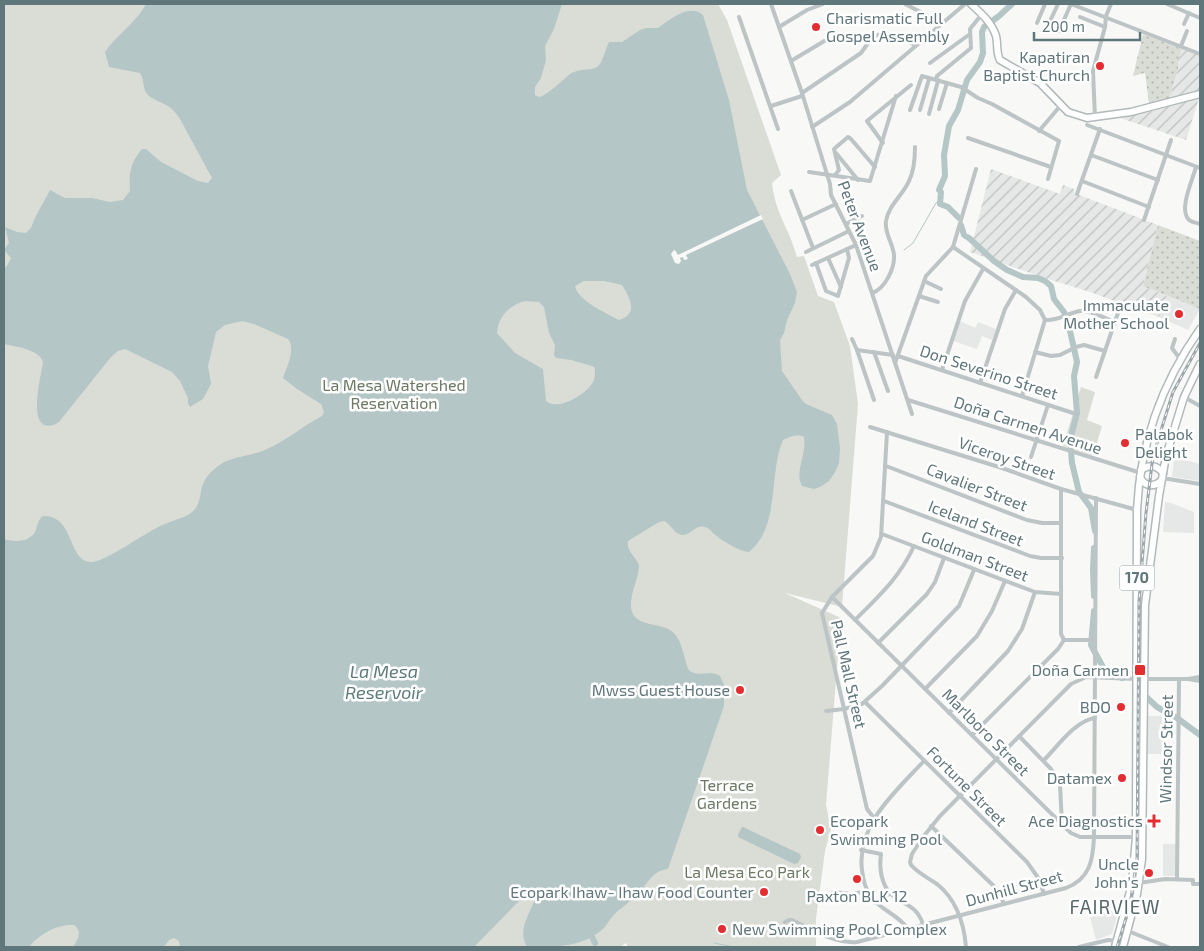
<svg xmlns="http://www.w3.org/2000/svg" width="1204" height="951" font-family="'Exo 2',sans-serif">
<defs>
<pattern id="industrial-furrows" width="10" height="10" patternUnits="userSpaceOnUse" patternTransform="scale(1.25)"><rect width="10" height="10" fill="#e6e8e7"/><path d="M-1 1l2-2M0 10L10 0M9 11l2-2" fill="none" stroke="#bec1c0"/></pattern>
<pattern id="grass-dots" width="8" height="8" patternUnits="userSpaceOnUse" patternTransform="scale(1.25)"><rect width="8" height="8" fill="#daddd5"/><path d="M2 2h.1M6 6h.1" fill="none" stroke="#b4b8b2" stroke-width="1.8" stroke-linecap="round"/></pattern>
</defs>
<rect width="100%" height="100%" fill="#f8f8f6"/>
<!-- built -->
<g fill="#e6e8e7">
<path d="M1167 296 1200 309 1188 330 1159 317Z"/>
<path d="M960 321 975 328 978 322 996 329 992 340 982 336 977 349 953 341Z"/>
<path d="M1174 457 1200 464V481L1172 477Z"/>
<path d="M1165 502 1171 503 1194 512V533L1163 532Z"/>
<path d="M1147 716H1165L1164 754H1147Z"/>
<rect x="1163" y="844" width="13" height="32"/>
<path d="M1119 909 1112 934 1096 940 1090 917Z"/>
</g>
<!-- industrial -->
<g fill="url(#industrial-furrows)">
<path d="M1182 49 1200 55V91L1169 99 1178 69V59Z"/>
<path d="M1199 98 1186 140 1120 118 1153 111Z"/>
<path d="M991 169 1060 194 1063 185 1074 189V193L1158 225 1143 286 1167 296 1159 317 1090 292 1045 278 970 252Z"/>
</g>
<!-- grass -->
<g fill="url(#grass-dots)">
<path d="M1143 34 1182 49 1178 59V69L1169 99 1149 104 1145 73 1133 76Z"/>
<path d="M1158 225 1200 241V309L1143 286Z"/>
</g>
<!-- park -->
<g fill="#daddd5">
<path d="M4 4H718L727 20 781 175 772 183C775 213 790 230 797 257L804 256 818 296 834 302 850 346 858 404 842 607 785 593 841 618 826 805 831 829 825 851 816 918V947H628L626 943 620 947H4Z"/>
<path d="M1081 387 1095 392 1087 420 1102 426 1094 453H1092L1091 455 1063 446Z"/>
</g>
<!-- water -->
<g fill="#b4c6c6" fill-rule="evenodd">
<path d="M146 4H562L554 29 545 46 546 60 541 78 535 87V95L539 97C546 96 563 80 570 74 579 68 590 71 597 67 603 63 605 49 609 42H622L640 30 646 28H658C669 20 690 3 703 15L729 100 747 190 790 274 797 292 795 303 787 320 784 333 780 340 782 371 802 400 806 404 832 415 837 424 840 448 839 463 835 472 829 481 820 487 814 489 802 486C794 472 807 455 804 437 797 433 790 437 783 440 768 474 781 526 749 552 738 551 723 541 714 534 711 531 709 528 705 527 694 524 689 539 679 534 673 531 670 524 664 521L659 522 628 541C626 551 636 557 639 565 639 579 630 592 631 607 633 629 662 621 674 633 682 641 684 658 688 669 697 679 709 669 720 676L724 685V706L668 869C651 870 645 889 634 898 627 904 619 909 613 916 608 921 605 929 598 933 577 948 551 947 527 947 517 930 529 916 535 899L534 895 531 894 519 901 474 947H180L179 941 174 938 169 940 164 947H73C78 939 83 932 74 925 57 924 39 934 29 947H4V539C15 542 30 543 36 530 38 524 38 520 43 516 75 515 67 561 91 562 107 562 146 531 165 524 174 520 189 517 195 509 200 503 200 494 202 487 205 477 212 470 221 464 230 457 255 455 267 449 287 440 303 426 322 416L324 412 321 404 297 389 283 378C287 366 296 349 288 339L254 324 242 321 225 325 216 332 208 366 211 384 203 399 190 407 188 403V398L180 381 172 372 125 349 118 351 111 357 59 422C55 425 50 427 44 425 30 417 41 376 43 362 39 349 16 347 4 344V268L7 266 11 258 4 250 9 243 5 227 17 232 26 233C34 226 31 225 36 216 40 207 46 199 50 190L65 198H92L110 202 123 200 130 191C129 173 130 163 142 149H146L161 162 198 181 208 183 212 178 180 119C176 113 172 108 166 105 160 101 153 100 148 95 142 90 145 80 140 73L109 67 105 52C117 34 136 23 146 4ZM584 281H604L622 285C630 298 639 314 619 320 606 313 578 301 575 286ZM525 301 539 302 544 307 549 333 555 345 554 355 556 358 571 360 592 366 595 368C595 372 595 376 594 380 589 393 558 412 546 401L543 369 515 353 497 333C498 316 510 305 525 301Z"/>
<path d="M742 827H743L800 854 801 857 798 863 794 864 738 837V835Z"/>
</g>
<!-- pier -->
<path fill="#f8f8f6" d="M761 215 763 219 686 255 688 259 684 260 683 257 680 258 681 261 679 264 675 263 671 254 673 251 675 250 678 255Z"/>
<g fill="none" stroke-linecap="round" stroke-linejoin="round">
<!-- stream -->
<g stroke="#b4c6c6" stroke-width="1">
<path d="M904 250 913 243 936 203 940 200"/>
<path d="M714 943 734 947"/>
</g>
<!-- river -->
<g stroke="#b4c6c6" stroke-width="6">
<path d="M959 218 948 207 940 204 941 192 939 190 945 176 944 155 949 126 958 110 967 80 980 62 983 53 982 32 984 27 999 16 1012 4"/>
<path d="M961 225 964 235 969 238 994 261 1007 270 1023 277 1038 278 1045 281 1051 286 1054 299 1064 312 1068 322 1077 362 1074 376 1077 413 1070 440 1072 463 1079 492 1091 508 1095 531"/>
<path d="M1094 596 1093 570 1094 548"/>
<path d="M1094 611 1091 645 1104 669 1122 678"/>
<path d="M1142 693 1157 707 1177 718 1200 735"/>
<path d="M592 937 595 943"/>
</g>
<defs>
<g id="primary">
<path d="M971 4C981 13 992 23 996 36 998 44 996 53 1000 60L1040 83 1068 112 1087 118 1131 112 1200 94"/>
<path d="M1141 470C1149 464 1157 465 1163 473"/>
<path d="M1140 477C1144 486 1153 488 1161 481"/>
<path d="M1115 947 1132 884 1136 837 1137 510C1140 444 1162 383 1200 329"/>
<path d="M1123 947 1137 894 1142 859 1145 605 1159 496 1166 456 1184 397 1200 364"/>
</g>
</defs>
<!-- primary casing -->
<use href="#primary" stroke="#b1b9bb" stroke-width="9"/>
<!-- street -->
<g stroke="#bdc4c6" stroke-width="4">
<path d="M771 4 802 93 830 184 831 195 856 245 912 414"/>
<path d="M905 4 942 23"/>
<path d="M1071 4 1200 54"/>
<path d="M1167 4 1200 18"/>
<path d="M739 17 778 129"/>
<path d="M1080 17 1105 27"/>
<path d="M1051 19 1058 4"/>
<path d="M1037 23 1045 4"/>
<path d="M1184 24 1189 13"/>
<path d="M779 27 807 10 823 4"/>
<path d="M1059 31 1071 4"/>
<path d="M1181 46 1187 31"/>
<path d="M791 61 826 40"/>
<path d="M930 63 970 34"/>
<path d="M936 80 937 76 971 48 970 29 982 14"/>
<path d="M802 93 861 53 871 39 877 35 891 34 915 45"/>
<path d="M771 106 802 96"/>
<path d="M939 109 947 83"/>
<path d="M910 110 922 76 961 87 978 98 992 104 1059 141 1048 179"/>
<path d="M920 110 929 79"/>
<path d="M929 114 938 81"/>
<path d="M1095 118 1093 71 1105 27 1106 16 1111 4"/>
<path d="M1087 125 1200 168"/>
<path d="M812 127 850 102 965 4"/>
<path d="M1039 131 1061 105"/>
<path d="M968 138 1051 167"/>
<path d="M883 143 867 121 911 85"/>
<path d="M836 153 858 180"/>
<path d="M1091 155 1158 180"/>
<path d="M1196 167C1193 179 1178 210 1189 220 1192 222 1197 223 1200 224"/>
<path d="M809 172 870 181 896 96"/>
<path d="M835 175 839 170 834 149 848 137 851 139 875 167"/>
<path d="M1082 181 1149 207"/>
<path d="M791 191 813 248"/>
<path d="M1077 194 1100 129"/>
<path d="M802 220 836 204"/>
<path d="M1144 220 1171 140"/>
<path d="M846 224 862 216"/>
<path d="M953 247 1026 297 1040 310 1045 320"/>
<path d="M806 252 849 231"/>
<path d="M828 258 841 287"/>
<path d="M816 263 826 291 838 296 849 258 847 249"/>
<path d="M812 265 856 245"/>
<path d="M924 281 941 289"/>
<path d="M872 293C885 289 895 268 894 255 893 243 884 233 886 221 888 206 903 195 909 181 914 171 915 158 915 147"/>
<path d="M919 296 938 302"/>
<path d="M1045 320C1058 321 1068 313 1080 311 1091 310 1105 318 1114 322"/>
<path d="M852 339 857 350 874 400"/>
<path d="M1175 339 1172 348 1180 359"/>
<path d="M857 350 893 355"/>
<path d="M874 352 888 391"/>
<path d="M1035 352 1051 356 1060 355 1076 347 1084 345 1105 351"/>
<path d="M898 356 1073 413"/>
<path d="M895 363 926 276 953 247 976 169"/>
<path d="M942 370 965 301 983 269"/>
<path d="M1096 377 1120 307"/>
<path d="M980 383 1005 309 1016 290"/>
<path d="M1022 396 1045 320"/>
<path d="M1184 397 1200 406"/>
<path d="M908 400 1141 473"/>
<path d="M870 427 999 467 1061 489 1137 510"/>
<path d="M1031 457 1048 405"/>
<path d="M886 466 1027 520 1042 523H1061"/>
<path d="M1162 478 1200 484"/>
<path d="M1061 489V634L1064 640"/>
<path d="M884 501 1030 556 1041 558H1062"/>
<path d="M882 534 1035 592 1061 594"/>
<path d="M832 597 1071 833 1080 837H1136"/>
<path d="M855 620C879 596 900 577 914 546"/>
<path d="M878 643 927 594 935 582 944 558"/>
<path d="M1144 679H1188L1200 677"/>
<path d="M1188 679 1200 681"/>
<path d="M925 689 977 636 992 611 1005 581"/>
<path d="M865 702 1027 862 1039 879 1044 894"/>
<path d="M826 711 844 709 862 704 882 686 959 606 974 570"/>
<path d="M949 713 1008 651 1022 629 1035 592"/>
<path d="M972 735 1058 649 1064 640H1095"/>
<path d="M1019 736 1051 769 1060 785 1062 825"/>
<path d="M1044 760C1057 747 1076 720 1095 718"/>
<path d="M874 818 867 809 822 613 832 597 873 556 881 537 887 432"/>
<path d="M931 826 998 890 1004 904"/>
<path d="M861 850 881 854C879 868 881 885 892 895 906 906 916 905 923 924"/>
<path d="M1177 879 1179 679"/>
<path d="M1139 883 1165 879 1193 880V884H1200"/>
<path d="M833 892 852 894 867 891"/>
<path d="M875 903 890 893"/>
<path d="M785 922 789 920H792C812 929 834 944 857 942L1066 888C1090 879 1093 860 1094 837L1096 498"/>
<path d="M907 928C898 914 879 910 870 895 865 888 863 879 862 870 856 825 896 791 924 761"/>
<path d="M1128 931 1168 947"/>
<path d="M966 947C964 923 957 900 937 884 928 878 918 873 911 865L910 862 912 854 923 837 940 816 1071 684 1086 677 1136 679"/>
<path d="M1079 947 1108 940 1117 941"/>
</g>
<!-- primary -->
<use href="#primary" stroke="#fff" stroke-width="6"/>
<defs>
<path id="rail" d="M1117 947 1130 905 1137 858 1139 601 1146 513 1153 456 1173 392 1200 343"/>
</defs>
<!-- rail casing -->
<use href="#rail" stroke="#9da8ab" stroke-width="3"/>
<!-- rail -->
<use href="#rail" stroke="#fff" stroke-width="1" stroke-dasharray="4" stroke-linecap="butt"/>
</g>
<!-- markers -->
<g fill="#e22d31" stroke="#fff" stroke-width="2">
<circle cx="816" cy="27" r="5"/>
<circle cx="1100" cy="66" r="5"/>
<circle cx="1179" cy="314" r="5"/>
<circle cx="1125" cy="443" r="5"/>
<rect x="1134" y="664" width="12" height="12" rx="2.5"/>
<circle cx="740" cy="690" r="5"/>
<circle cx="1121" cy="707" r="5"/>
<circle cx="1122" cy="778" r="5"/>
<path d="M1151.5 813.5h5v5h5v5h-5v5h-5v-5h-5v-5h5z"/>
<circle cx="820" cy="830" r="5"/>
<circle cx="1149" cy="873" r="5"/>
<circle cx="857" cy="879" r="5"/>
<circle cx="764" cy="892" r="5"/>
<circle cx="722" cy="929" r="5"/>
</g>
<g text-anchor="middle" stroke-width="5" stroke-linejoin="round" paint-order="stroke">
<!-- shield labels -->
<rect fill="#fff" stroke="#8f9fa3" stroke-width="1" x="1119.5" y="565.5" width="35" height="25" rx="4"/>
<g font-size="15" font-weight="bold" fill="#5f767b">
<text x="1137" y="583">170</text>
</g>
<!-- poi labels -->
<g font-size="16" fill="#5f767b" stroke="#fff" text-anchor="end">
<text x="826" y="24" text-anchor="start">Charismatic Full<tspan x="826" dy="18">Gospel Assembly</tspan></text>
<text x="1090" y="63">Kapatiran<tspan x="1090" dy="18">Baptist Church</tspan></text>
<text x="1169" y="311">Immaculate<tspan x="1169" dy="18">Mother School</tspan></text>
<text x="1135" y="440" text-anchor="start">Palabok<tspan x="1135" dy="18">Delight</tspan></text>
<text x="1129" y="676">Doña Carmen</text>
<text x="730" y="696">Mwss Guest House</text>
<text x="1111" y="713">BDO</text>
<text x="1112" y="784">Datamex</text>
<text x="830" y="827" text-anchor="start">Ecopark<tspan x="830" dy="18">Swimming Pool</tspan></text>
<text x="1143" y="827">Ace Diagnostics</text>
<text x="1139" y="870">Uncle<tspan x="1139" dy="18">John's</tspan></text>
<text x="754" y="898">Ecopark Ihaw- Ihaw Food Counter</text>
<text x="857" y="902" text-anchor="middle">Paxton BLK 12</text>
<text x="732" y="935" text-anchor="start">New Swimming Pool Complex</text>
</g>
<!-- street labels -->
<g font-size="16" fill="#5f767b" stroke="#fff">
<text transform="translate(860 226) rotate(69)" y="6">Peter Avenue</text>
<text transform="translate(989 372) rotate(18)" y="6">Don Severino Street</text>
<text transform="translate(1028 425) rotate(18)" y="6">Doña Carmen Avenue</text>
<text transform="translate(1007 458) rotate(19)" y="6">Viceroy Street</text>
<text transform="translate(977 487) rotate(21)" y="6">Cavalier Street</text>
<text transform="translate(976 523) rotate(21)" y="6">Iceland Street</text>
<text transform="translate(975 556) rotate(21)" y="6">Goldman Street</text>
<text transform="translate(849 674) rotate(77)" y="6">Pall Mall Street</text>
<text transform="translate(986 732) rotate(45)" y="6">Marlboro Street</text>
<text transform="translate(1166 749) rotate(-89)" y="6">Windsor Street</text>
<text transform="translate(967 786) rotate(45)" y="6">Fortune Street</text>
<text transform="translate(1014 888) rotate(-15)" y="6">Dunhill Street</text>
</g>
<!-- park labels -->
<g font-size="16" fill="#6c7963" stroke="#fff">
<text x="394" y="391">La Mesa Watershed<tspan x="394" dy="18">Reservation</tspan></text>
<text x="727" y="791">Terrace<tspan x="727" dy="18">Gardens</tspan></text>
<text x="747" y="878">La Mesa Eco Park</text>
</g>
<!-- water labels -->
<g font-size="18" font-style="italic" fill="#5e7b7b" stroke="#fff">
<text x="384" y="678">La Mesa<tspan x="384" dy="21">Reservoir</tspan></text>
</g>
<!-- quarter labels -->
<g font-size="19" letter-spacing="1" fill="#56686c" stroke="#fff">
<text x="1115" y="914">FAIRVIEW</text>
</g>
</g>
<!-- border -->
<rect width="1204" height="951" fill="none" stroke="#5f767b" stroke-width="10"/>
<!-- scale -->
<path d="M1034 32v8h106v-8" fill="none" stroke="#5f767b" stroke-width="2.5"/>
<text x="1042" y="32" font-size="15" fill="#5f767b" stroke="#ffffff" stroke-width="4" paint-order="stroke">200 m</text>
</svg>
